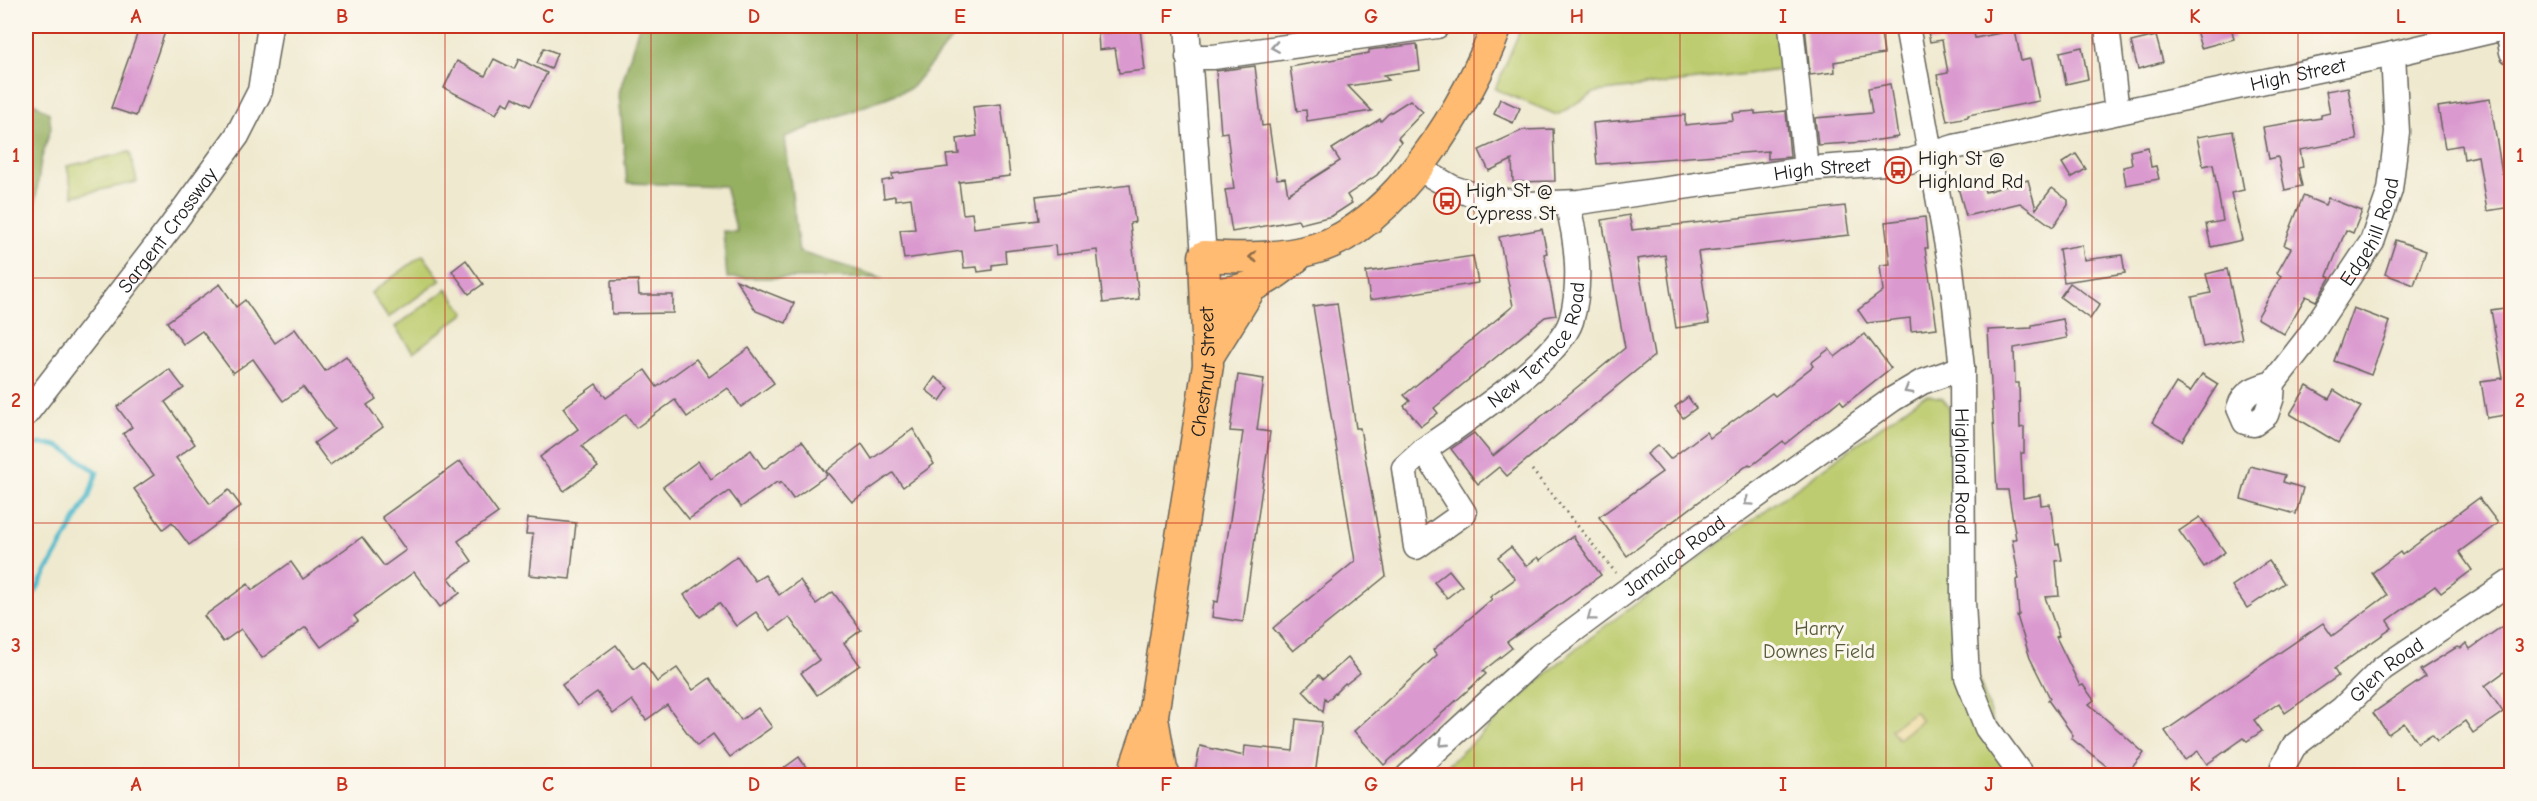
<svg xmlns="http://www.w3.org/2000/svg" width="2537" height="801" font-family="'Comic Neue',sans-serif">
<rect width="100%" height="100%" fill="#fbf7ec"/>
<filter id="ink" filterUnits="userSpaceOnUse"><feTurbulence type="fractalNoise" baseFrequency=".0167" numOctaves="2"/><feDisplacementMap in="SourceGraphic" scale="12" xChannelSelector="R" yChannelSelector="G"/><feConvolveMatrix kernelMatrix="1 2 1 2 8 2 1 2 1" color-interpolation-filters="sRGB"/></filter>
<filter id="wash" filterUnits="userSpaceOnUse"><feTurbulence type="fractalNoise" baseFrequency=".008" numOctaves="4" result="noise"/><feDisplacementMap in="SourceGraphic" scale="24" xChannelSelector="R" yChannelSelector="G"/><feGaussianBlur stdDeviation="1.35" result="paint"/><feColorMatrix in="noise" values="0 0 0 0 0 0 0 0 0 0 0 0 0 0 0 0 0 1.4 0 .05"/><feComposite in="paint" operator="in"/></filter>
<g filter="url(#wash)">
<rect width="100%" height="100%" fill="#efe9cf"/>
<!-- green -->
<g fill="#bdcc6f" stroke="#6c7446" stroke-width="1.5">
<path d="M1522 26H1783L1788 69 1596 92 1557 115 1495 89Z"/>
<path d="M130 152 137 182 73 196 67 166Z"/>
<path d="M423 255 441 280 388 318 371 293Z"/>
<path d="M447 289 465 313 413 352 395 327Z"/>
<path d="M1928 395 1942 398 1949 407 1956 609 2010 775 1436 776 1555 666 1604 627 1922 397Z"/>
</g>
<!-- forest -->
<g fill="#96b062" stroke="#59663f" stroke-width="1.5">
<path d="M639 26H960V29L911 88 785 137 799 252 883 278H727L723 231 737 232 725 186 627 183 619 93Z"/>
<path d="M26 102 34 103 49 113 51 128 41 160 33 221 26 224Z"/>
</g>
<!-- sand -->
<path fill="#eeda9e" stroke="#857b5d" stroke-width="1.5" d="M1915 711 1922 720 1898 739 1891 729Z"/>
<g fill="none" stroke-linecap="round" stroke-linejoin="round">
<!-- stream -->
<path stroke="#4fbacc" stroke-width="5" d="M26 446C62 438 68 454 97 472L89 496 26 608"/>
</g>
<g id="blocks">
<!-- building -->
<g fill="#da99cf">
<path d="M140 26H167L136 116 111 108Z"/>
<path d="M1805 26H1880L1884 54 1834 62 1835 72 1810 75Z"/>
<path d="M1927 26H1979L1980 32 1974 33 1975 38 2015 30 2021 61 2030 59 2039 101 1968 115V117L1947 121 1937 75 1948 73 1942 40 1930 42Z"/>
<path d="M2195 26H2231L2234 39 2201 48Z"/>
<path d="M1140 29 1145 70 1119 73 1115 48 1099 50 1098 34Z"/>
<path d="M2156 36 2163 62 2138 69 2131 42Z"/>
<path d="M1417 44 1420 70 1383 75 1389 80 1348 86 1372 111 1307 121 1306 110 1297 111 1290 67 1369 53V50Z"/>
<path d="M2082 47 2088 79 2066 84 2060 52Z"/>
<path d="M544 48 557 53 551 69 537 63Z"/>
<path d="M494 59 514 69 519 59 547 73 530 106 513 97 509 105 503 102 496 114 444 88 457 61 485 76Z"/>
<path d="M1255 66 1262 126 1269 125 1277 179 1285 178 1288 194 1340 161 1332 149 1380 119 1381 121 1388 114 1410 100 1423 112 1398 138 1401 142 1377 175 1347 195 1352 203 1332 216 1300 224 1298 220 1232 232 1225 190 1234 189 1227 132 1221 133 1216 71Z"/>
<path d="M1890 84 1898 137 1865 142 1818 145 1815 118 1872 113 1868 88Z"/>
<path d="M2348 87 2357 140 2300 150 2303 167 2298 168 2302 186 2285 190 2278 157 2269 159 2263 127 2321 118V115L2330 113 2326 91Z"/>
<path d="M1500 99 1520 108 1513 123 1494 114Z"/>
<path d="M2490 99 2502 173 2511 171V207L2487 211 2478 156 2464 159 2462 145 2445 148 2438 107Z"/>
<path d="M1001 104 1010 176 959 182 963 214 972 213 974 228 1039 220 1036 196 1130 185 1135 222 1130 223 1139 299 1103 303 1097 250 1056 255 1055 245 1005 251 1006 263 992 265V270L978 272 977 267 964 268 962 251 904 259 900 230 915 229 911 198 895 200V196L884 198 882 181 893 179 892 174 948 167 946 155 959 154 957 139 977 136 973 107Z"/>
<path d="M1755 111V114L1786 111 1790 157 1768 159V151L1597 164 1593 123 1685 115V125L1733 120 1732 113Z"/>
<path d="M1553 129 1555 181 1513 182 1512 160 1489 171 1479 150 1523 130Z"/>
<path d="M2233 131 2244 190 2231 193 2242 240 2211 247 2206 224 2223 221 2213 164 2203 166 2197 137Z"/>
<path d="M2148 147 2151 167 2156 166 2159 179 2126 185 2123 167 2132 165 2130 151Z"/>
<path d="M2076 154 2086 169 2071 178 2062 163Z"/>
<path d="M1981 177 1985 192 2028 180 2036 209 2052 188 2068 200V205L2053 227 2020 203 1966 216 1957 184Z"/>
<path d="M2303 196 2325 205 2328 198 2362 211 2353 233 2346 230 2327 276 2330 278 2321 293 2316 301 2306 296 2284 334 2257 318 2281 276 2277 273 2291 248 2284 245Z"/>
<path d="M1845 206 1849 235 1698 252 1709 323 1676 328 1665 255 1637 259 1654 356 1507 476 1499 467 1478 484 1451 449 1474 433 1493 456 1625 348 1602 220 1629 215 1632 230Z"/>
<path d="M1925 217 1928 248H1925L1937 328 1911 331 1910 318 1867 323 1858 310 1883 291 1880 265 1890 264 1885 222Z"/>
<path d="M1542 229 1547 253 1544 254 1556 315 1545 317 1434 408 1438 413 1421 426 1404 406 1410 401 1404 395 1513 306 1499 237Z"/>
<path d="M2396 240 2426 251 2414 285 2385 274Z"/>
<path d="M2082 245 2084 260 2122 255 2125 273 2064 282 2059 249Z"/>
<path d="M1473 256 1478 283 1370 300 1366 272Z"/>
<path d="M466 260 483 284 469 294 452 271Z"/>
<path d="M2227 269 2242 339 2203 347 2192 297 2211 293 2206 274Z"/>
<path d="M638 280 639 295H673V313L612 314 611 281Z"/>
<path d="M736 280 794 303 786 323 756 311Z"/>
<path d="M2070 283 2100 304 2090 319 2060 297Z"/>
<path d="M220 284 236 307 245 300 275 343 295 329 325 371 346 356 376 399 367 405 383 427 330 465 314 443 334 429 303 387 283 401 253 359 233 373 202 331 183 344 167 322Z"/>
<path d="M1337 303 1356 428H1360L1386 576 1293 651 1273 628 1355 561 1313 306Z"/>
<path d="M2511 307V414L2487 418 2481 381 2503 378 2491 310Z"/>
<path d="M2353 308 2390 322 2371 375 2334 361Z"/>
<path d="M2063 319 2067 338 2014 348 2015 383H2019L2020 428 2024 427V453H2021L2023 498 2040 495 2041 505 2050 504 2056 545 2059 544 2062 560 2056 561 2059 596 2045 597 2059 636 2056 637 2080 686 2083 685 2094 700 2089 704 2144 753 2125 776H2119L2071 738 2073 735 2048 700 2050 698 2030 658 2017 616 2019 615 2016 580 2019 579 2012 539H2016L2008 490H1997L1988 330 2032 328V325Z"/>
<path d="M1865 334 1891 368 1844 405 1840 400 1785 444 1783 441 1751 466 1749 464 1627 556 1599 517 1662 472 1647 454 1658 445 1670 459 1706 432 1710 438 1772 393 1775 396 1813 366 1811 363 1829 349 1835 357Z"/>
<path d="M749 348 774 383 741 407 728 388 687 417 675 400 636 428 626 414 582 446 598 467 564 491 540 457 578 429 563 408 596 384 606 398 645 370 657 387 696 359 709 377Z"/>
<path d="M169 369 184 388 165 402 195 444 176 458 210 504 229 490 241 506 189 545 172 522 163 529 134 489 154 475 123 434 132 427 117 407Z"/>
<path d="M2202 374 2218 384 2182 441 2152 422 2176 383 2190 392Z"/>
<path d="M1238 375 1264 379 1257 430 1270 432 1243 622 1212 617 1214 601 1218 602 1243 432 1230 431Z"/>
<path d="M935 377 949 388 940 401 926 390Z"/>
<path d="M2307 386 2329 399 2334 390 2361 407 2338 443 2290 414Z"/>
<path d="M1688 397 1696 408 1683 418 1675 407Z"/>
<path d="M913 429 934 464 903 487 893 473 852 502 826 471 862 444 872 459Z"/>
<path d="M802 441 827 475 793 499 781 482 779 484 777 482 741 507 729 491 689 519 663 487 698 461 711 479 751 450 764 469Z"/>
<path d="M460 461 498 513 458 541 472 561 449 578 460 593 440 607 414 572 354 616 358 621 321 647 306 627 262 658 241 629 223 642 204 616 248 584 252 590 291 562 303 579 362 537 384 566 406 550 382 517Z"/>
<path d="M2250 466 2285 475 2283 482 2303 488 2296 514 2241 499Z"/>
<path d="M2479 498 2498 523 2459 552 2472 570 2441 593 2435 586 2387 621 2392 628 2334 669 2338 676 2285 713 2279 703 2254 720 2262 731 2247 741 2244 738 2207 764 2198 751 2185 760 2165 731 2323 623 2332 636 2387 595 2372 573 2400 552 2402 555Z"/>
<path d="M2200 517 2225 552 2204 567 2179 531Z"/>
<path d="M528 518 576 523 570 579 529 575 533 534H526Z"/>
<path d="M1573 536 1601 575 1507 642 1512 648 1483 671 1486 674 1384 765 1354 731 1437 655 1433 650 1492 599 1490 597 1515 579 1498 557 1511 547 1526 566 1538 557 1540 560Z"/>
<path d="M737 556 755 581 765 575 779 595 800 580 816 604 833 592 861 630 844 643 860 665 817 695 801 673 819 660 789 617 770 631 756 612 736 626 719 603 700 617 684 595Z"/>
<path d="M2269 561 2284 583 2247 608 2232 586Z"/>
<path d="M1449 570 1462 586 1447 598 1434 582Z"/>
<path d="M2511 620V667L2485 686 2503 712 2473 733 2465 721 2437 741 2432 734 2418 743 2404 723 2388 734 2373 713 2425 677 2420 670 2457 647 2461 648 2466 643 2470 649Z"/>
<path d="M616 645 634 669 643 662 657 682 677 668 693 690 710 678 741 720 758 708 772 727 730 757 713 734 697 746 667 705 646 720 632 700 613 714 597 692 577 706 562 685Z"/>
<path d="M1348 658 1360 673 1346 684 1345 683 1327 701 1325 698 1323 712 1303 691 1319 675 1323 679Z"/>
<path d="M1296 719 1322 722 1315 776H1194L1200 746 1244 756 1245 746 1293 751Z"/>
<path d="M799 757 812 776H773Z"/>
</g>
</g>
</g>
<g filter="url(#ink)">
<use href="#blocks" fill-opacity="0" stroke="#66645b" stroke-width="1.5"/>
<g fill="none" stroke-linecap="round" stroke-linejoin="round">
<defs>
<g id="minor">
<path d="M1187 26 1204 256"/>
<path d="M1791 26 1806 169"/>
<path id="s1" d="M1907 26 1951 268 1962 368 1963 602 1967 677 1987 728 2022 776"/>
<path d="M2107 26 2117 112"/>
<path d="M2507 27 2512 52"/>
<path d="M1188 57H1213L1437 26"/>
<path id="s2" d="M1416 167 1453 188 1483 198 1528 204 1579 202 1806 169 1910 161 1954 147 2393 54 2512 26"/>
<path id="s3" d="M2273 383C2258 387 2244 391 2239 408L2245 422 2254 424 2266 415 2272 397 2273 383 2308 338 2372 242 2390 190 2397 132 2393 54"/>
<path id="s4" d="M26 414 170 228 237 136 260 91 270 26"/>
<path id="s5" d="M1424 450C1460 424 1558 361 1571 321 1582 285 1577 239 1567 203"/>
<path d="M1424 450 1464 513 1416 547 1404 468Z"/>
<path id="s6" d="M1408 776 1539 656 1699 537 1893 399 1922 382 1962 368"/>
<path id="s7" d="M2281 776 2283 766 2294 746 2342 709 2383 668 2512 581"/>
</g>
<g id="major">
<path d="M1206 294C1250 292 1269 282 1302 252"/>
<path d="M1208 357 1251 288"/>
<path d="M1153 718 1162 770 1165 776"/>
<path id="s8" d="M1136 776V764L1153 715 1208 365 1204 256C1239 258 1279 259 1314 249 1395 227 1470 100 1497 26"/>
</g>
</defs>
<!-- minor casing -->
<use href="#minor" stroke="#66645b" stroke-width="27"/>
<!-- major casing -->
<use href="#major" stroke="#66645b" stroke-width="33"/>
<!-- path -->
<path stroke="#66645b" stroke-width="3" stroke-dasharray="1.5 4.5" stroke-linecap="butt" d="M1532 470 1616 573"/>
<!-- minor -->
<use href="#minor" stroke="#fff" stroke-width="24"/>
<!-- major -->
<use href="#major" stroke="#ffbb71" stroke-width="30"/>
</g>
<!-- one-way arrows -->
<defs><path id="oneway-chevron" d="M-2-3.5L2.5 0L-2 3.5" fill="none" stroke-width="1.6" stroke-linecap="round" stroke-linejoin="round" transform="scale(1.5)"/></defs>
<g stroke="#999">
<use href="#oneway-chevron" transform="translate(1275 47) rotate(171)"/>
<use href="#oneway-chevron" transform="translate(1908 390) rotate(150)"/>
<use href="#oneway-chevron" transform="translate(1748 502) rotate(145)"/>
<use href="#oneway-chevron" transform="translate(1591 617) rotate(143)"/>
<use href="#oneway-chevron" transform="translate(1443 743) rotate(137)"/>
</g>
<use stroke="#8e6c46" href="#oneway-chevron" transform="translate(1253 257) rotate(176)"/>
</g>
<!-- grid -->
<path fill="none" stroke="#c8321e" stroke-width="1.5" stroke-opacity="0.55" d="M239 26V776M445 26V776M651 26V776M857 26V776M1063 26V776M1268 26V776M1474 26V776M1680 26V776M1886 26V776M2092 26V776M2298 26V776M26 278H2512M26 523H2512"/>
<!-- icons -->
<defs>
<symbol id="bus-ring" viewBox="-11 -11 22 22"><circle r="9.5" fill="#fbf7ec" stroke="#c8321e" stroke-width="1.5"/><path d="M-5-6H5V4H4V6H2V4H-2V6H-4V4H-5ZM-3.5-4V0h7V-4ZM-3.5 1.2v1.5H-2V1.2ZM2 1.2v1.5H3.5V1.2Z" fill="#c8321e"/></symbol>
</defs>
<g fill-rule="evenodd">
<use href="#bus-ring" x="1883" y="155" width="30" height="30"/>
<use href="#bus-ring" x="1432" y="186" width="30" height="30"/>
</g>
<g text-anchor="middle" stroke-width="6" stroke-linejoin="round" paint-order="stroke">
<!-- street labels -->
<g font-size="20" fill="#1c1c1c" stroke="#fbf7ec">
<text dy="7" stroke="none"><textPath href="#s2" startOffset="902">High Street</textPath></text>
<text dy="7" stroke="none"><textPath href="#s2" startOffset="416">High Street</textPath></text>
<text dy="7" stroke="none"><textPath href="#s4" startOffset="232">Sargent Crossway</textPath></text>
<text dy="7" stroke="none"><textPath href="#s3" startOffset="298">Edgehill Road</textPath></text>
<text dy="7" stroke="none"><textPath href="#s5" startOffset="159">New Terrace Road</textPath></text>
<text dy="7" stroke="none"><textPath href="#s8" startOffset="411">Chestnut Street</textPath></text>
<text dy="7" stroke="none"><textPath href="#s1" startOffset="450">Highland Road</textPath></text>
<text dy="7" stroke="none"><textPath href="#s6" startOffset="346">Jamaica Road</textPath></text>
<text dy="7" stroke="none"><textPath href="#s7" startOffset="153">Glen Road</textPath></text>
</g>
<!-- poi labels -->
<g font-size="20" fill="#1c1c1c" stroke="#fbf7ec" text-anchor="start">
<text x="1918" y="165">High St @<tspan x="1918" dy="23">Highland Rd</tspan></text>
<text x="1466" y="197">High St @<tspan x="1466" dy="23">Cypress St</tspan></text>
</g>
<!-- park labels -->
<g font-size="20" fill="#545a39" stroke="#fbf7ec">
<text x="1819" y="635">Harry<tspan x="1819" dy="23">Downes Field</tspan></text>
</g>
</g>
<!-- margin -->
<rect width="2537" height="801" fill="none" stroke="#fbf7ec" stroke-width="66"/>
<rect x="33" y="33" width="2471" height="735" fill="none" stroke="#c8321e" stroke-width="2"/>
<g font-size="20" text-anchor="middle" font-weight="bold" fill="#c8321e">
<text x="136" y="23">A</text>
<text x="342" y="23">B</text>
<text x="548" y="23">C</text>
<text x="754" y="23">D</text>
<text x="960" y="23">E</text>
<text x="1166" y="23">F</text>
<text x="1371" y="23">G</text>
<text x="1577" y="23">H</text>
<text x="1783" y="23">I</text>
<text x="1989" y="23">J</text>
<text x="2195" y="23">K</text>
<text x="2401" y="23">L</text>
<text x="16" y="162">1</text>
<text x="2520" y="162">1</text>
<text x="16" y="407">2</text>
<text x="2520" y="407">2</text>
<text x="16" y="652">3</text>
<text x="2520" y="652">3</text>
<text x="136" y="791">A</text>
<text x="342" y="791">B</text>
<text x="548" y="791">C</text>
<text x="754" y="791">D</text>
<text x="960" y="791">E</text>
<text x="1166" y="791">F</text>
<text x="1371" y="791">G</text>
<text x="1577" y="791">H</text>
<text x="1783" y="791">I</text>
<text x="1989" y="791">J</text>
<text x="2195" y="791">K</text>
<text x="2401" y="791">L</text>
</g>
</svg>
